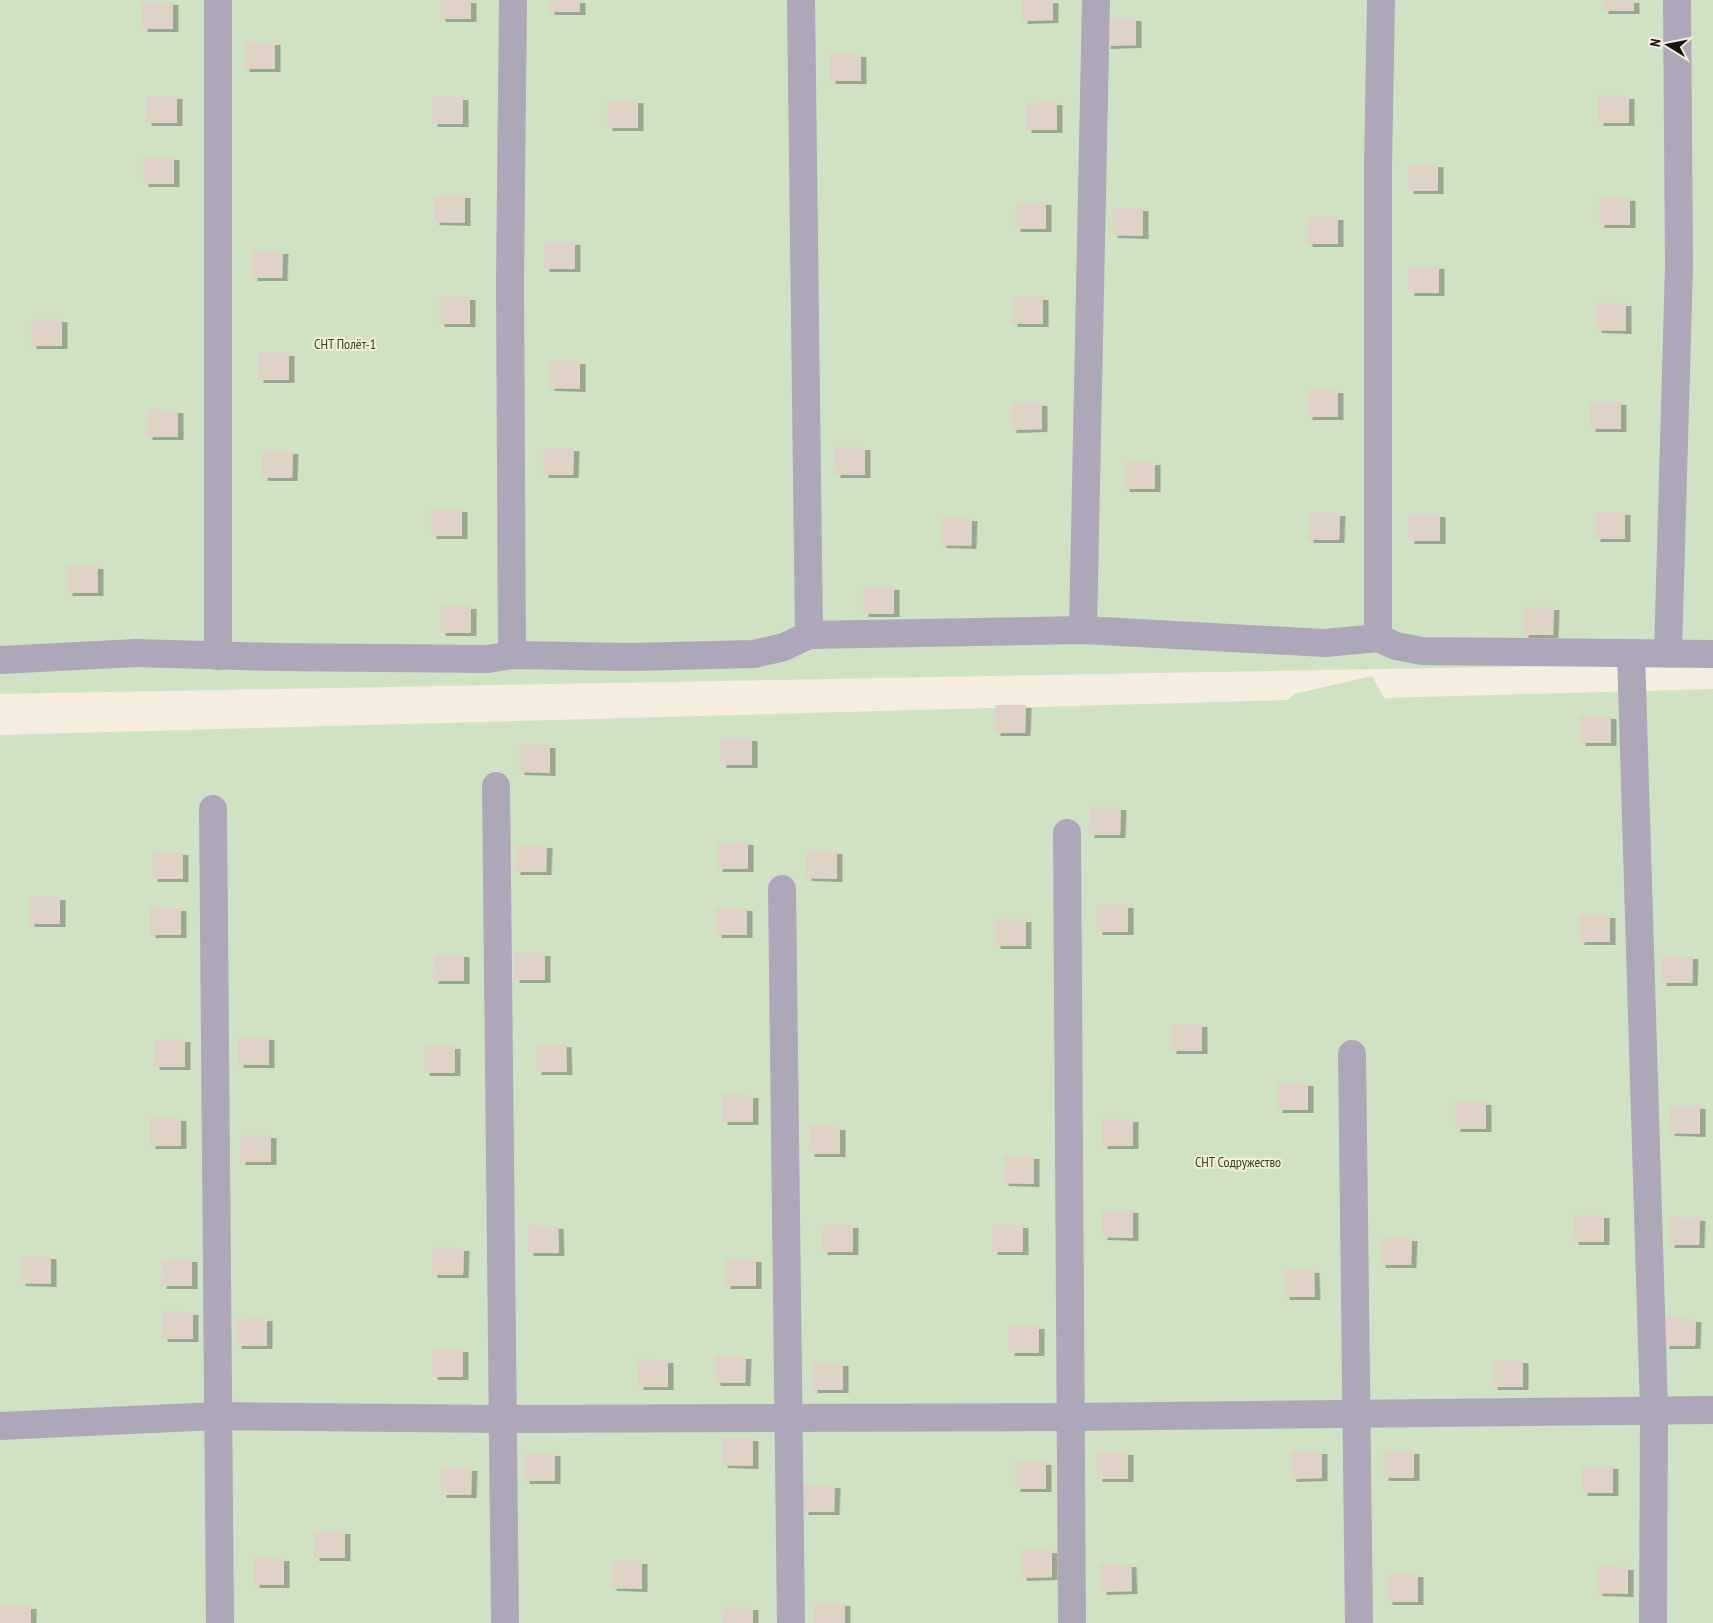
<svg xmlns="http://www.w3.org/2000/svg" width="1713" height="1623" font-family="'PT Sans Narrow',sans-serif">
<defs>
<filter id="shadow"><feDropShadow dx="5.5" dy="3" stdDeviation="0" flood-color="#0004"/></filter>
</defs>
<rect width="100%" height="100%" fill="#f5eddf"/>
<!-- green -->
<g fill="#d0e2c4">
<path d="M0 0H1713V663L0 694Z"/>
<path d="M1372 676 1384 698 1713 689V1623H0V735L1288 700 1294 694Z"/>
</g>
<!-- building -->
<g fill="#dfd2c7" filter="url(#shadow)">
<path d="M441 0H471V19H440Z"/>
<rect x="549" y="0" width="31" height="12"/>
<path d="M1022 0H1053V20L1022 21Z"/>
<rect x="1603" y="0" width="31" height="11"/>
<rect x="142" y="2" width="31" height="27"/>
<path d="M1105 18H1136V45L1105 46Z"/>
<rect x="244" y="42" width="31" height="27"/>
<rect x="830" y="54" width="31" height="27"/>
<path d="M1598 95 1629 96V123H1598Z"/>
<rect x="146" y="96" width="31" height="27"/>
<rect x="432" y="97" width="31" height="27"/>
<rect x="607" y="100" width="31" height="28"/>
<path d="M1057 102V130H1026V103Z"/>
<rect x="143" y="157" width="31" height="27"/>
<rect x="1408" y="164" width="30" height="27"/>
<path d="M434 195H465V223L434 222Z"/>
<path d="M1599 197 1630 198V225H1599Z"/>
<path d="M1016 202H1046V229H1015Z"/>
<path d="M1112 208H1143V236L1112 235Z"/>
<rect x="1307" y="217" width="31" height="27"/>
<rect x="544" y="242" width="31" height="27"/>
<path d="M252 251H283L282 278H252Z"/>
<path d="M1408 266H1439V293H1409Z"/>
<rect x="439" y="297" width="31" height="27"/>
<rect x="1012" y="297" width="31" height="27"/>
<path d="M1595 303H1626V331L1596 330Z"/>
<rect x="31" y="319" width="31" height="27"/>
<path d="M258 352 289 353V380H258Z"/>
<path d="M549 361H580V389L549 388Z"/>
<path d="M1308 390H1338V417H1307Z"/>
<path d="M1011 402 1042 403V429L1011 430Z"/>
<rect x="1590" y="402" width="31" height="27"/>
<path d="M147 409 178 410V437H147Z"/>
<path d="M834 447H865V475H835Z"/>
<path d="M543 448H574L573 475H543Z"/>
<path d="M262 451H293L292 478H262Z"/>
<rect x="1124" y="462" width="31" height="27"/>
<rect x="431" y="509" width="31" height="27"/>
<rect x="1595" y="512" width="30" height="27"/>
<path d="M1309 513H1340L1339 540H1308Z"/>
<rect x="1409" y="514" width="31" height="27"/>
<path d="M941 518H972L971 546 941 545Z"/>
<path d="M67 565 98 566V593H67Z"/>
<rect x="863" y="587" width="31" height="27"/>
<rect x="440" y="606" width="31" height="27"/>
<path d="M1523 607H1554L1553 635H1523Z"/>
<path d="M995 705H1026L1025 733H995Z"/>
<rect x="1580" y="716" width="31" height="27"/>
<rect x="721" y="738" width="31" height="27"/>
<path d="M519 745H550V773L519 772Z"/>
<path d="M1090 807H1121L1120 835H1089Z"/>
<rect x="717" y="842" width="31" height="27"/>
<path d="M516 845H547L546 872H515Z"/>
<path d="M152 851 183 852V879H152Z"/>
<path d="M806 851H837V879L806 878Z"/>
<rect x="29" y="897" width="31" height="27"/>
<path d="M1097 904 1128 905V932H1097Z"/>
<path d="M150 907 181 908V935H150Z"/>
<rect x="716" y="908" width="31" height="27"/>
<rect x="1579" y="915" width="31" height="27"/>
<rect x="995" y="919" width="31" height="27"/>
<rect x="514" y="953" width="31" height="27"/>
<path d="M434 954H464V981H433Z"/>
<path d="M1662 956H1693L1692 983H1661Z"/>
<rect x="1171" y="1024" width="31" height="27"/>
<rect x="238" y="1037" width="31" height="28"/>
<path d="M185 1039V1067H154V1040Z"/>
<path d="M566 1044 567 1072H536V1045Z"/>
<path d="M425 1046H455V1073H424Z"/>
<rect x="1277" y="1083" width="31" height="27"/>
<path d="M722 1094 753 1095V1122H722Z"/>
<rect x="1455" y="1102" width="31" height="27"/>
<path d="M1670 1106H1700V1134L1669 1133Z"/>
<rect x="150" y="1118" width="31" height="28"/>
<rect x="1102" y="1119" width="31" height="27"/>
<path d="M810 1126 840 1127V1154H809Z"/>
<rect x="240" y="1135" width="31" height="27"/>
<path d="M1004 1156H1034V1184L1003 1183Z"/>
<path d="M1102 1210H1133V1238L1102 1237Z"/>
<path d="M1574 1215H1604V1242H1573Z"/>
<path d="M1669 1217 1700 1218 1699 1245H1669Z"/>
<path d="M528 1225 558 1226 559 1253H528Z"/>
<path d="M823 1225H853V1252H822Z"/>
<rect x="992" y="1225" width="31" height="27"/>
<path d="M1381 1238H1412L1411 1265H1380Z"/>
<path d="M433 1247 464 1248 463 1275H432Z"/>
<path d="M20 1256H51V1284L20 1283Z"/>
<path d="M162 1259H192V1286H161Z"/>
<rect x="725" y="1259" width="31" height="27"/>
<path d="M1284 1269 1314 1270 1315 1297H1284Z"/>
<path d="M162 1311 193 1312V1339H162Z"/>
<path d="M267 1318V1346H236V1319Z"/>
<path d="M1665 1318 1696 1319 1695 1346H1664Z"/>
<path d="M1008 1326H1039V1353H1009Z"/>
<path d="M463 1349V1377H432V1350Z"/>
<path d="M715 1356H746L745 1383H715Z"/>
<path d="M637 1359 668 1360V1387H638Z"/>
<rect x="1492" y="1360" width="31" height="27"/>
<rect x="812" y="1363" width="31" height="27"/>
<path d="M722 1438H753V1466L722 1465Z"/>
<path d="M1291 1451H1322V1478L1291 1479Z"/>
<rect x="1383" y="1451" width="31" height="27"/>
<rect x="1097" y="1452" width="31" height="27"/>
<rect x="524" y="1453" width="31" height="28"/>
<rect x="1015" y="1462" width="31" height="27"/>
<rect x="1582" y="1466" width="31" height="27"/>
<path d="M441 1467 472 1468 471 1495H441Z"/>
<path d="M804 1485H835L834 1512H803Z"/>
<rect x="314" y="1531" width="31" height="27"/>
<path d="M1021 1550H1052V1577L1021 1578Z"/>
<rect x="254" y="1558" width="30" height="27"/>
<path d="M612 1561H642V1589L611 1588Z"/>
<path d="M1100 1564H1131L1132 1591 1101 1592Z"/>
<path d="M1597 1566 1628 1567V1594L1597 1593Z"/>
<rect x="1387" y="1574" width="31" height="28"/>
<rect x="814" y="1603" width="31" height="20"/>
<rect x="0" y="1606" width="31" height="17"/>
<path d="M723 1607H753V1623H722Z"/>
</g>
<g fill="none" stroke-linecap="round" stroke-linejoin="round">
<!-- minor -->
<g stroke="#ada7b9" stroke-width="28">
<path d="M801 0 809 635"/>
<path d="M1083 630 1096 0"/>
<path d="M1378 638V167L1381 0"/>
<path d="M1631 653 1654 1410 1653 1623"/>
<path d="M1668 653 1679 266 1677 0"/>
<path d="M512 655 510 283 513 0"/>
<path d="M218 656V0"/>
<path d="M0 660 136 653 276 657 488 659 512 655 631 657 754 654 784 647 809 635 1083 630 1325 643 1378 638 1396 646 1422 651 1713 654"/>
<path d="M496 786 505 1623"/>
<path d="M213 809 220 1623"/>
<path d="M1067 833 1072 1623"/>
<path d="M782 889 791 1623"/>
<path d="M1352 1054 1359 1623"/>
<path d="M0 1426 217 1416 501 1419 1069 1417 1713 1410"/>
</g>
</g>
<g text-anchor="middle" stroke-width="4" stroke-linejoin="round" paint-order="stroke">
<!-- park labels -->
<g font-size="14" fill="#2e4b14" stroke="#f5eddf">
<text x="345" y="349">СНТ Полёт-1</text>
<text x="1238" y="1167">СНТ Содружество</text>
</g>
</g>
<!-- north arrow -->
<g transform="translate(1668 45) rotate(280)" stroke="#f5eddf" stroke-width="4" paint-order="stroke">
<path d="M0-4L9 19L0 12L-9 19Z" fill="#16130e"/>
<text y="-8" font-size="14" font-weight="bold" text-anchor="middle" fill="#16130e">N</text>
</g>
</svg>
